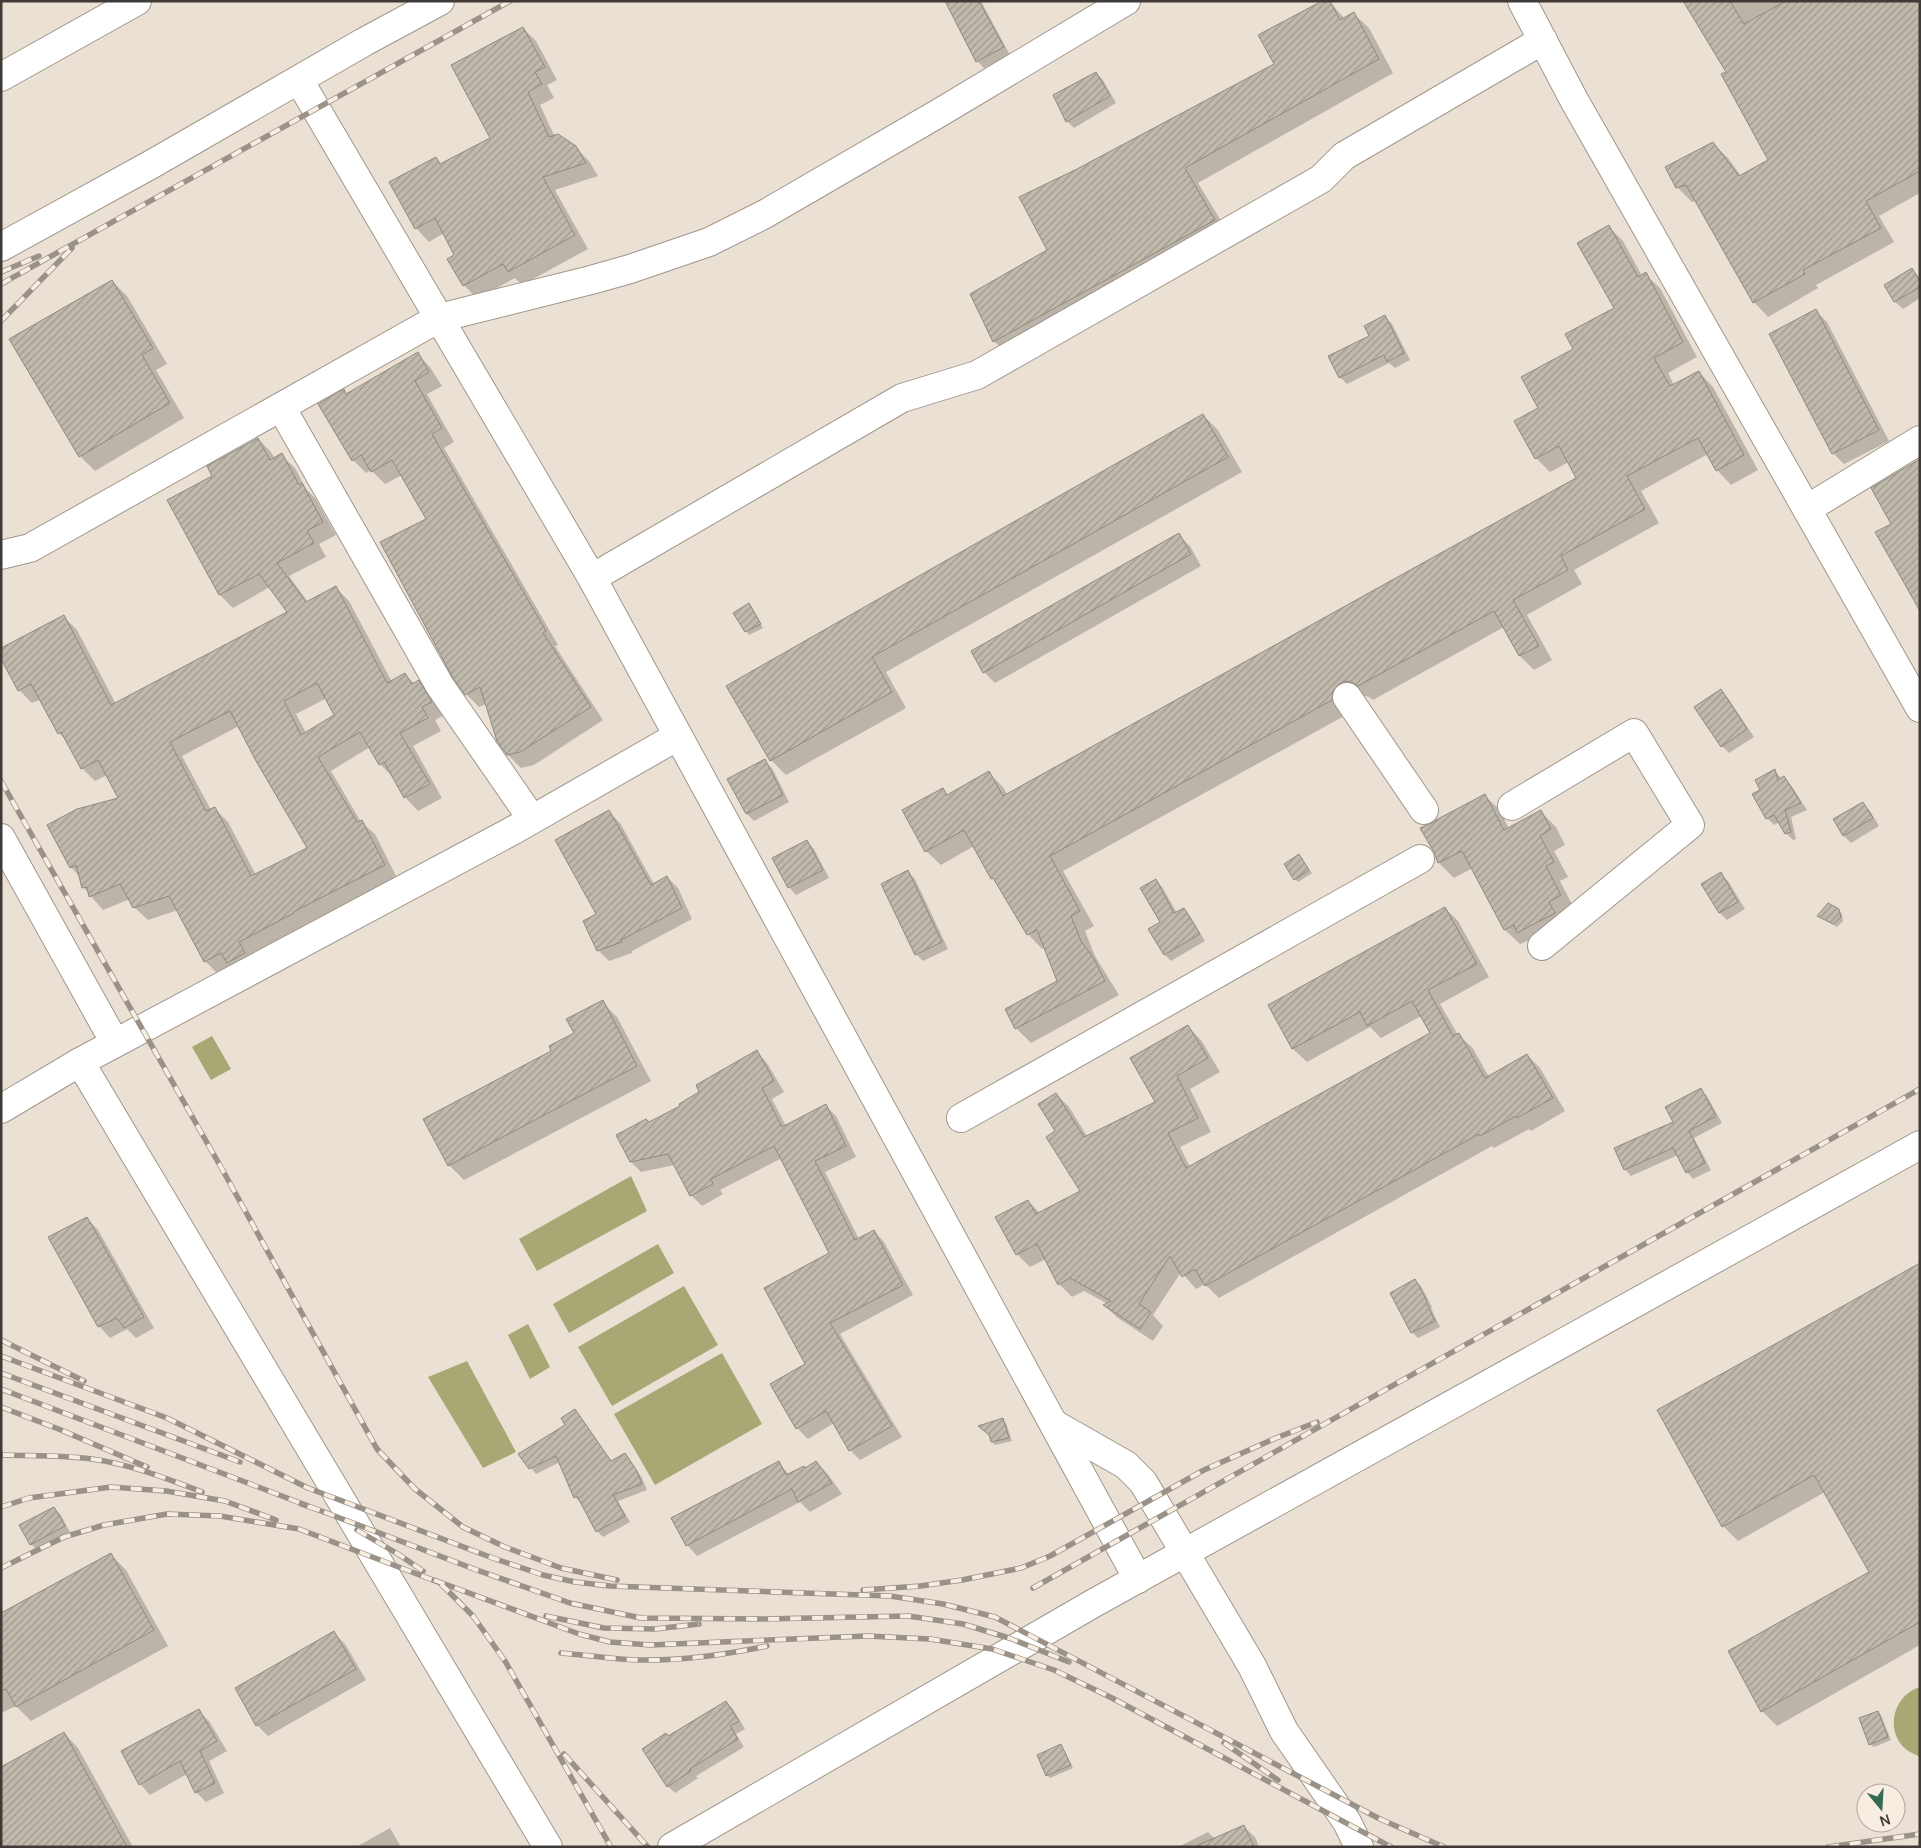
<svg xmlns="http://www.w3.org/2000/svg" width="1921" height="1848" font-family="Manrope,sans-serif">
<defs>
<pattern id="building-hatch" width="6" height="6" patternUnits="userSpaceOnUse" patternTransform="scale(1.25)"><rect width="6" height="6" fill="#c0baad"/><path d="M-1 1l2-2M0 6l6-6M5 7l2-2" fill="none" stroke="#9d988e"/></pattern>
</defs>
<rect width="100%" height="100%" fill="#ebe0d4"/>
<!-- water -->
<g fill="#a8a875">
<path d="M212 1036 231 1069 211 1080 192 1047Z"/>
<path d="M631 1176 647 1211 537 1271 519 1239Z"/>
<path d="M658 1244 674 1273 569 1333 553 1304Z"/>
<path d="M684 1286 718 1345 612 1406 578 1347Z"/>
<path d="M528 1324 550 1367 530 1379 508 1335Z"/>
<path d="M722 1353 762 1424 655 1485 614 1414Z"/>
<path d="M467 1361 516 1452 483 1468 428 1377Z"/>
<path d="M1920 1687V1757C1912 1753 1905 1750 1900 1743 1886 1722 1897 1694 1920 1687Z"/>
</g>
<!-- shadow -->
<g fill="#0003" fill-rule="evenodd">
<path d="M951 1H981L1010 55 984 68 977 61Z"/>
<path d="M1329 1 1345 19 1354 14 1369 28 1393 73 1198 183 1229 234 1008 356 994 341 1049 250 1077 170 1275 64Z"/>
<path d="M1685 1H1920V193L1879 216 1894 242 1816 285 1818 288 1768 317 1754 302 1696 200 1692 202 1677 187 1713 144 1728 158 1741 176 1770 160 1728 72Z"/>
<path d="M523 28 536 41 557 80 547 85 554 98 540 105 555 137 575 147 589 161 598 176 555 190 588 249 522 285 515 278 477 299 464 285 456 255 444 233 429 242 416 228 391 182 436 158 442 165 491 139Z"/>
<path d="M1096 73 1103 80 1116 103 1074 128 1067 121Z"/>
<path d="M1609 227 1623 241 1642 276 1645 274 1660 288 1697 357 1668 373 1674 385 1699 372 1713 387 1758 470 1731 485 1717 470 1708 454 1641 491 1659 523 1574 570 1582 584 1527 615 1552 660 1534 670 1520 656 1504 627 1373 700 1369 697 1361 695 1346 715 1063 871 1094 926 1085 931 1095 956 1119 995 1031 1043 1016 1028 1007 1010 1059 982 1045 947 1042 949 1028 934 974 846 941 865 926 851 943 790 948 795 989 773 1003 787 1007 794 1578 479 1569 462 1550 472 1536 458 1539 409 1574 350 1616 308Z"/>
<path d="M1911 269 1920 278V298L1903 309 1895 302 1885 285Z"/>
<path d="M112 281 127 296 167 364 156 370 184 418 95 471 80 456Z"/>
<path d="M1816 311 1827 322 1889 441 1844 464 1833 453Z"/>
<path d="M1385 317 1392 324 1410 360 1395 368 1389 363 1347 384 1340 377Z"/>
<path d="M417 354 430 367 442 386 427 394 454 442 444 448 558 645 555 646 603 720 534 765 521 768 508 755 486 704 479 707 466 694 427 519 402 475 385 484 371 470 366 473 353 460 344 391 347 394Z"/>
<path d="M1203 415 1218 430 1242 472 886 672 906 708 786 775 771 760 728 686Z"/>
<path d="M258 439 271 452 275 459 281 455 295 468 306 489 315 498 336 535 319 544 326 557 289 576 308 602 336 588 349 601 392 682 405 675 415 684 419 682 432 695 444 715 435 720 441 731 413 746 442 798 418 811 405 797 393 777 380 764 370 747 331 771 361 822 375 834 397 878 305 925 306 927 219 975 205 961 178 910 148 920 134 907 130 899 103 910 83 887 80 877 71 867 120 799 107 775 95 781 82 768 68 742 59 733 41 699 32 703 19 690 64 617 77 630 116 704 289 613 270 587 233 608 220 595 214 476ZM327 698 336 716 306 733 296 714ZM239 726 309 848 256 875 228 822 214 808 211 810 182 756Z"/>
<path d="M1179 535 1190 546 1201 566 995 683 984 672Z"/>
<path d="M749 605 763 628 749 635 746 631Z"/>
<path d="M1720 691 1728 698 1754 737 1729 753 1722 746Z"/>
<path d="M764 761 772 768 789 802 754 821 747 814Z"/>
<path d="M1775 771 1782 779 1784 778 1791 785 1807 810 1791 817 1796 839 1793 840 1786 833 1780 822 1774 825 1767 818 1762 790Z"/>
<path d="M1485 796 1500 810 1509 829 1541 812 1556 827 1565 845 1554 851 1568 877 1560 881 1575 910 1533 947 1527 941 1520 944 1505 930 1473 868 1454 878 1439 863 1435 851Z"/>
<path d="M1862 803 1870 811 1879 826 1851 843 1844 836 1834 820Z"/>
<path d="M609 812 620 823 654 884 667 877 678 888 692 919 632 951V953L609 961 598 950V914Z"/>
<path d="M807 842 814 849 829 878 796 895 789 887Z"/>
<path d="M1299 856 1312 873 1298 882 1295 879Z"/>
<path d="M908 872 915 879 948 949 923 961 916 954Z"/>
<path d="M1720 874 1728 881 1745 909 1727 920 1720 913 1703 884Z"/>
<path d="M1156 880 1162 887 1177 913 1184 909 1190 916 1205 941 1171 961 1165 955 1150 930 1162 922Z"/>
<path d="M1445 908 1458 921 1489 977 1440 1004 1458 1035 1472 1047 1489 1077 1527 1055 1540 1068 1565 1111 1531 1131 1529 1129 1494 1148 1492 1146 1219 1298 1205 1284 1196 1289 1181 1272 1153 1315 1163 1326 1153 1341 1118 1318 1105 1306 1108 1304 1084 1291 1072 1297 1059 1284 1046 1259 1030 1267 1017 1254 1028 1201 1040 1213 1082 1191 1057 1131 1056 1094 1069 1107 1087 1136 1156 1103 1188 1027 1201 1040 1220 1072 1190 1089 1211 1132 1180 1147 1190 1167 1431 1034 1421 1016 1381 1038 1370 1027 1307 1062 1293 1049 1270 1005Z"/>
<path d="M1838 910 1842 914 1843 921 1837 927 1819 916Z"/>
<path d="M602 1002 617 1017 651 1081 464 1180 449 1165 553 1052 575 1034Z"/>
<path d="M757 1052 767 1063 784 1092 772 1099 786 1126 826 1106 836 1116 856 1157 825 1172 859 1239 874 1231 884 1242 913 1295 840 1334 902 1437 860 1460 850 1450 834 1423 808 1439 797 1428 772 1385 806 1365 831 1254 782 1158 720 1190 723 1194 702 1206 691 1195 675 1165 641 1172 631 1162 649 1123 682 1106Z"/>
<path d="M1701 1090 1707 1096 1722 1123 1694 1138 1711 1170 1693 1179 1687 1172 1678 1155 1631 1176 1625 1169 1675 1123Z"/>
<path d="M87 1218 98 1230 154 1328 136 1338 127 1329 110 1338 99 1326 50 1238Z"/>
<path d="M1920 1265V1645L1777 1726 1762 1711 1870 1573 1825 1492 1738 1541 1723 1526Z"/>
<path d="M1415 1280 1421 1286 1432 1307 1431 1308 1440 1327 1418 1338 1412 1332Z"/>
<path d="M575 1410 612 1462 624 1455 630 1460 642 1478 647 1490 618 1501 630 1522 603 1537 597 1531 581 1503 575 1497 560 1462 536 1474 520 1455 567 1425Z"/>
<path d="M1002 1420 1006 1423 1012 1441 995 1445 992 1442 990 1435Z"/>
<path d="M816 1462 827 1473 842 1494 810 1512 800 1502 697 1556 687 1545 778 1463 789 1474 806 1469Z"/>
<path d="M54 1508 61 1515 71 1534 38 1551 31 1544Z"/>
<path d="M111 1555 126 1570 168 1646 31 1721 16 1706 1 1713V1614Z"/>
<path d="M334 1633 345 1644 366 1680 268 1736 257 1725Z"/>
<path d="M726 1702 733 1709 745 1729 736 1734 744 1747 696 1776 698 1778 675 1793 668 1786Z"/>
<path d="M198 1711 209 1721 227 1751 209 1761 224 1793 206 1802 196 1792 187 1774 150 1795 140 1784Z"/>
<path d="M1878 1712 1881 1715 1891 1740 1874 1747 1870 1744Z"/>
<path d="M64 1733 78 1748 133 1847H1Z"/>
<path d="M1061 1746 1073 1768 1050 1778 1047 1775Z"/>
<path d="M1244 1827 1255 1837 1259 1847H1178L1208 1832 1215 1839Z"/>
<path d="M390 1828 401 1847H356Z"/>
</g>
<!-- building -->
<g fill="url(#building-hatch)" stroke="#8f8a7d" fill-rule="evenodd">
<path d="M945 1H979L1004 47 976 62Z"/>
<path d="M1322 1H1330L1340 20 1354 12 1379 59 1185 168 1215 220 993 342 970 294 1047 250 1019 197 1077 169 1274 64 1258 35Z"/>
<path d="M1683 1H1730L1744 24 1786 1H1920V171L1866 201 1881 228 1803 270 1805 274 1753 303 1686 185 1676 188 1665 167 1713 142 1739 176 1768 160 1721 74 1726 72Z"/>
<path d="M523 27 545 67 535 72 542 84 528 92 549 137 558 134 576 146 586 163 543 177 575 235 508 272 503 264 463 286 447 259 454 255 435 218 415 229 389 182 436 157 440 164 490 138 451 65Z"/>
<path d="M1096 72 1110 96 1066 122 1053 95Z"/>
<path d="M1609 225 1638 277 1646 272 1683 342 1654 358 1670 386 1699 371 1744 455 1716 471 1698 438 1627 476 1645 509 1561 556 1568 570 1513 600 1539 646 1519 656 1494 611 1358 686 1353 683 1346 681 1339 684 1333 691 1332 700 1050 856 1080 911 1071 916 1081 941 1094 959 1105 981 1015 1029 1005 1009 1057 981 1037 930 1027 935 993 878 991 879 964 830 925 852 902 810 943 788 947 795 989 771 1003 796 1576 478 1559 446 1535 459 1514 421 1538 408 1521 377 1573 349 1565 334 1614 308 1577 243Z"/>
<path d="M1912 268 1920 281V287L1894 302 1884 285Z"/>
<path d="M112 280 153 348 142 355 170 403 79 457 9 339Z"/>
<path d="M1816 309 1879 430 1832 454 1769 334Z"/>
<path d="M1385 315 1404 353 1387 362 1384 355 1339 378 1328 356 1369 336 1364 326Z"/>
<path d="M418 352 429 372 415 381 442 428 432 434 546 631 543 633 591 707 520 752 507 755 497 741 480 687 465 695 453 678 380 542 426 519 392 460 371 472 361 455 352 461 318 404 344 389 346 394Z"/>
<path d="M1203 414 1228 457 872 657 892 692 770 761 726 686Z"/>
<path d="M258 438 270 460 282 453 299 485 302 483 323 522 307 531 314 543 277 563 306 602 336 586 387 683 405 673 412 684 419 680 432 702 422 707 428 718 400 733 430 784 404 798 384 762 379 765 360 732 318 757 357 822 362 820 385 865 293 912 294 913 239 942 245 953 227 963 221 953 204 962 169 896 133 908 120 884 89 897 87 887 82 888 76 865 70 868 47 825 77 809 118 798 98 760 81 769 61 732 58 734 31 684 18 691 1 659V648L64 615 111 705 287 612 259 574 219 595 167 500 212 476 207 466ZM317 683 334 715 301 735 284 701ZM230 711 256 761 307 848 251 876 215 807 206 811 170 742Z"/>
<path d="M1920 459V611L1875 532 1891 524 1871 488Z"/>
<path d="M1179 533 1191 554 983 673 971 651Z"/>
<path d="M749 603 761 624 745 632 733 613Z"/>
<path d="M1721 689 1747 729 1721 747 1694 707Z"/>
<path d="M765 759 783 795 746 814 727 779Z"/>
<path d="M1775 769 1778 780 1784 776 1801 803 1785 810 1791 832 1785 834 1774 815 1766 819 1752 794 1760 790 1755 780Z"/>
<path d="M1485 794 1504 830 1541 810 1551 829 1540 836 1554 862 1546 866 1561 895 1549 902 1555 913 1517 933 1514 925 1504 930 1462 851 1438 863 1434 852 1420 828 1432 823 1436 820Z"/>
<path d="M1863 802 1873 818 1843 836 1833 819Z"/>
<path d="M609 810 651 885 667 876 682 908 621 940 622 942 597 951 583 921 596 914 555 840Z"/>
<path d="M807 840 823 870 788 888 772 858Z"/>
<path d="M1299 854 1309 870 1294 880 1284 864Z"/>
<path d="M908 870 942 942 915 955 881 884Z"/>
<path d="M1721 872 1738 902 1719 913 1701 884Z"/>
<path d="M1156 879 1174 913 1184 908 1200 934 1164 955 1148 929 1160 922 1140 888Z"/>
<path d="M1828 903 1839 909 1841 917 1833 924 1817 916Z"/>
<path d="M1445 907 1477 964 1428 990 1453 1036 1459 1033 1485 1078 1527 1054 1553 1098 1517 1118 1516 1116 1480 1136 1479 1134 1205 1286 1195 1269 1182 1277 1170 1256 1139 1304 1151 1312 1140 1329 1103 1305 1111 1301 1070 1278 1058 1285 1037 1244 1016 1255 995 1217 1028 1200 1036 1214 1080 1191 1046 1137 1055 1131 1038 1104 1056 1093 1084 1137 1155 1102 1130 1058 1188 1025 1208 1058 1177 1076 1198 1118 1168 1133 1186 1168 1430 1033 1412 1001 1367 1026 1360 1012 1292 1049 1268 1005Z"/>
<path d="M603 1000 637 1066 448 1166 423 1119 551 1051 549 1046 574 1033 566 1019Z"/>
<path d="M757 1050 774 1081 762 1088 782 1127 826 1104 846 1146 815 1161 855 1240 874 1230 903 1285 830 1323 892 1426 849 1451 826 1411 796 1429 770 1384 805 1364 764 1288 829 1253 774 1146 711 1179 713 1184 690 1196 668 1154 630 1162 616 1135 646 1119 649 1122 680 1106 679 1104 699 1092 696 1085Z"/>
<path d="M1701 1088 1716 1116 1689 1131 1705 1163 1686 1173 1673 1148 1624 1170 1614 1148 1673 1122 1665 1107Z"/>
<path d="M87 1217 144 1317 124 1328 117 1318 98 1327 48 1237Z"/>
<path d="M1920 1263V1622L1761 1712 1728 1651 1869 1572 1814 1475 1722 1527 1657 1410Z"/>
<path d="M1415 1279 1427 1301 1426 1302 1435 1321 1411 1333 1390 1293Z"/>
<path d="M575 1409 611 1461 625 1453 637 1471 642 1484 613 1495 625 1516 596 1532 577 1496 574 1498 556 1456 529 1469 518 1454 565 1425 561 1418Z"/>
<path d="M1003 1418 1009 1438 991 1442 989 1435 978 1426Z"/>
<path d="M779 1461 786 1475 804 1466 805 1468 816 1461 832 1483 798 1502 792 1489 686 1546 671 1518Z"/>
<path d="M54 1507 65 1526 30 1545 19 1525Z"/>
<path d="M111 1553 154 1630 16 1707 6 1689 1 1691V1613Z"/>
<path d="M334 1631 356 1669 256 1726 235 1688Z"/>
<path d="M726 1701 739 1721 730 1726 738 1739 690 1769 691 1771 667 1787 642 1749 666 1733 668 1736Z"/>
<path d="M199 1709 217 1741 200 1751 215 1783 195 1793 180 1761 139 1785 121 1751Z"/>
<path d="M1878 1711 1888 1737 1869 1745 1859 1718Z"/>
<path d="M64 1732 127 1847H1V1767Z"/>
<path d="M1061 1744 1071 1765 1046 1776 1037 1755Z"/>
<path d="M1244 1825 1254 1847H1194Z"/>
</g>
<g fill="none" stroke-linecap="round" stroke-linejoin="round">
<defs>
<g id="minor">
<path d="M1522 1 1574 100 1920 708"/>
<path d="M1 77 137 1"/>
<path d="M299 80 592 578 1138 1579"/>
<path d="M1 247 152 164 364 42 440 1"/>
<path d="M281 407 440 686 532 819"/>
<path d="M1807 509 1920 440"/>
<path d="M1 555 30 548 439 318 591 280 630 269 709 242 765 214 939 113 1126 1"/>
<path d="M592 578 902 398 977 375 1321 179 1344 156 1543 40"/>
<path d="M1347 697 1424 810"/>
<path d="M1512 806 1634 733 1690 825 1542 946"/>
<path d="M1 838 115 1043"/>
<path d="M80 1062 548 1847"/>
<path d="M1 1109 80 1062 512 831 678 736"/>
<path d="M961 1118 1420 859"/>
<path d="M1054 1424 1126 1465 1143 1482 1252 1666 1284 1731 1347 1822 1359 1847"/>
<path d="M672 1847 1094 1603 1920 1145"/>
</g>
</defs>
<!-- minor casing -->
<use href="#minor" stroke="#a0968b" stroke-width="30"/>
<!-- minor -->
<use href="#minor" stroke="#fff" stroke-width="28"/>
<defs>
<g id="rail">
<path d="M1 272 39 256"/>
<path d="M1 284 510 1"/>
<path d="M1 321 72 248"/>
<path d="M1 781 222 1169 377 1449 415 1489 463 1527 505 1547 561 1568 617 1580"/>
<path d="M1 1340 84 1381"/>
<path d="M1 1356 167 1418 308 1488 490 1557 543 1575 575 1582 610 1586 890 1596 943 1604 995 1617 1380 1819 1444 1847"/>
<path d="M1 1373 240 1462"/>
<path d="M1 1389 324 1512 301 1504"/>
<path d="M1 1407 61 1430 147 1467"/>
<path d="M3 1455C33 1456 62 1455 92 1459 129 1464 166 1478 202 1492"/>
<path d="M1 1507 29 1498 111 1487 166 1491 225 1501 276 1520"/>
<path d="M324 1512 474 1569 570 1603 641 1618 763 1619 908 1616 963 1624 1009 1638 1069 1662"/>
<path d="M357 1530 398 1554 423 1571"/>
<path d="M1 1568 64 1537 104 1525 167 1514 220 1516 299 1529 438 1582"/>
<path d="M434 1580 579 1634 610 1642 650 1645 867 1636 930 1639 992 1649 1054 1670 1112 1698 1391 1847"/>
<path d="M441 1584 473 1616 505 1661 611 1847"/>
<path d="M1033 1588 1920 1089"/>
<path d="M863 1590 920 1586 962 1580 1021 1568 1050 1556 1204 1470 1276 1438 1317 1422"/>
<path d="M546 1616 604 1628 655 1629 699 1624"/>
<path d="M561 1653C586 1655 612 1659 637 1660 681 1661 724 1655 767 1646"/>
<path d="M1224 1743 1278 1780"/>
<path d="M564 1754 648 1847"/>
<path d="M1828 1847 1920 1834"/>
</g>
</defs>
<!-- rail casing -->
<use href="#rail" stroke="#9a9189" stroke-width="5.5"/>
<!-- rail -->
<use href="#rail" stroke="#f8ede1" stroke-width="4" stroke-dasharray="11" stroke-linecap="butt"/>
</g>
<!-- border -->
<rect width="1921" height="1848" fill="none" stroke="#3f3a36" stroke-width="5"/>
<!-- north arrow -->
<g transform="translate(1881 1808) rotate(162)"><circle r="24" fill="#f8ede1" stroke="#aea59d"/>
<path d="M0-4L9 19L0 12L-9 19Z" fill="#346b52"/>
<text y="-8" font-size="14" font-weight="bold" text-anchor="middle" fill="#3f3a36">N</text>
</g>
</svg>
